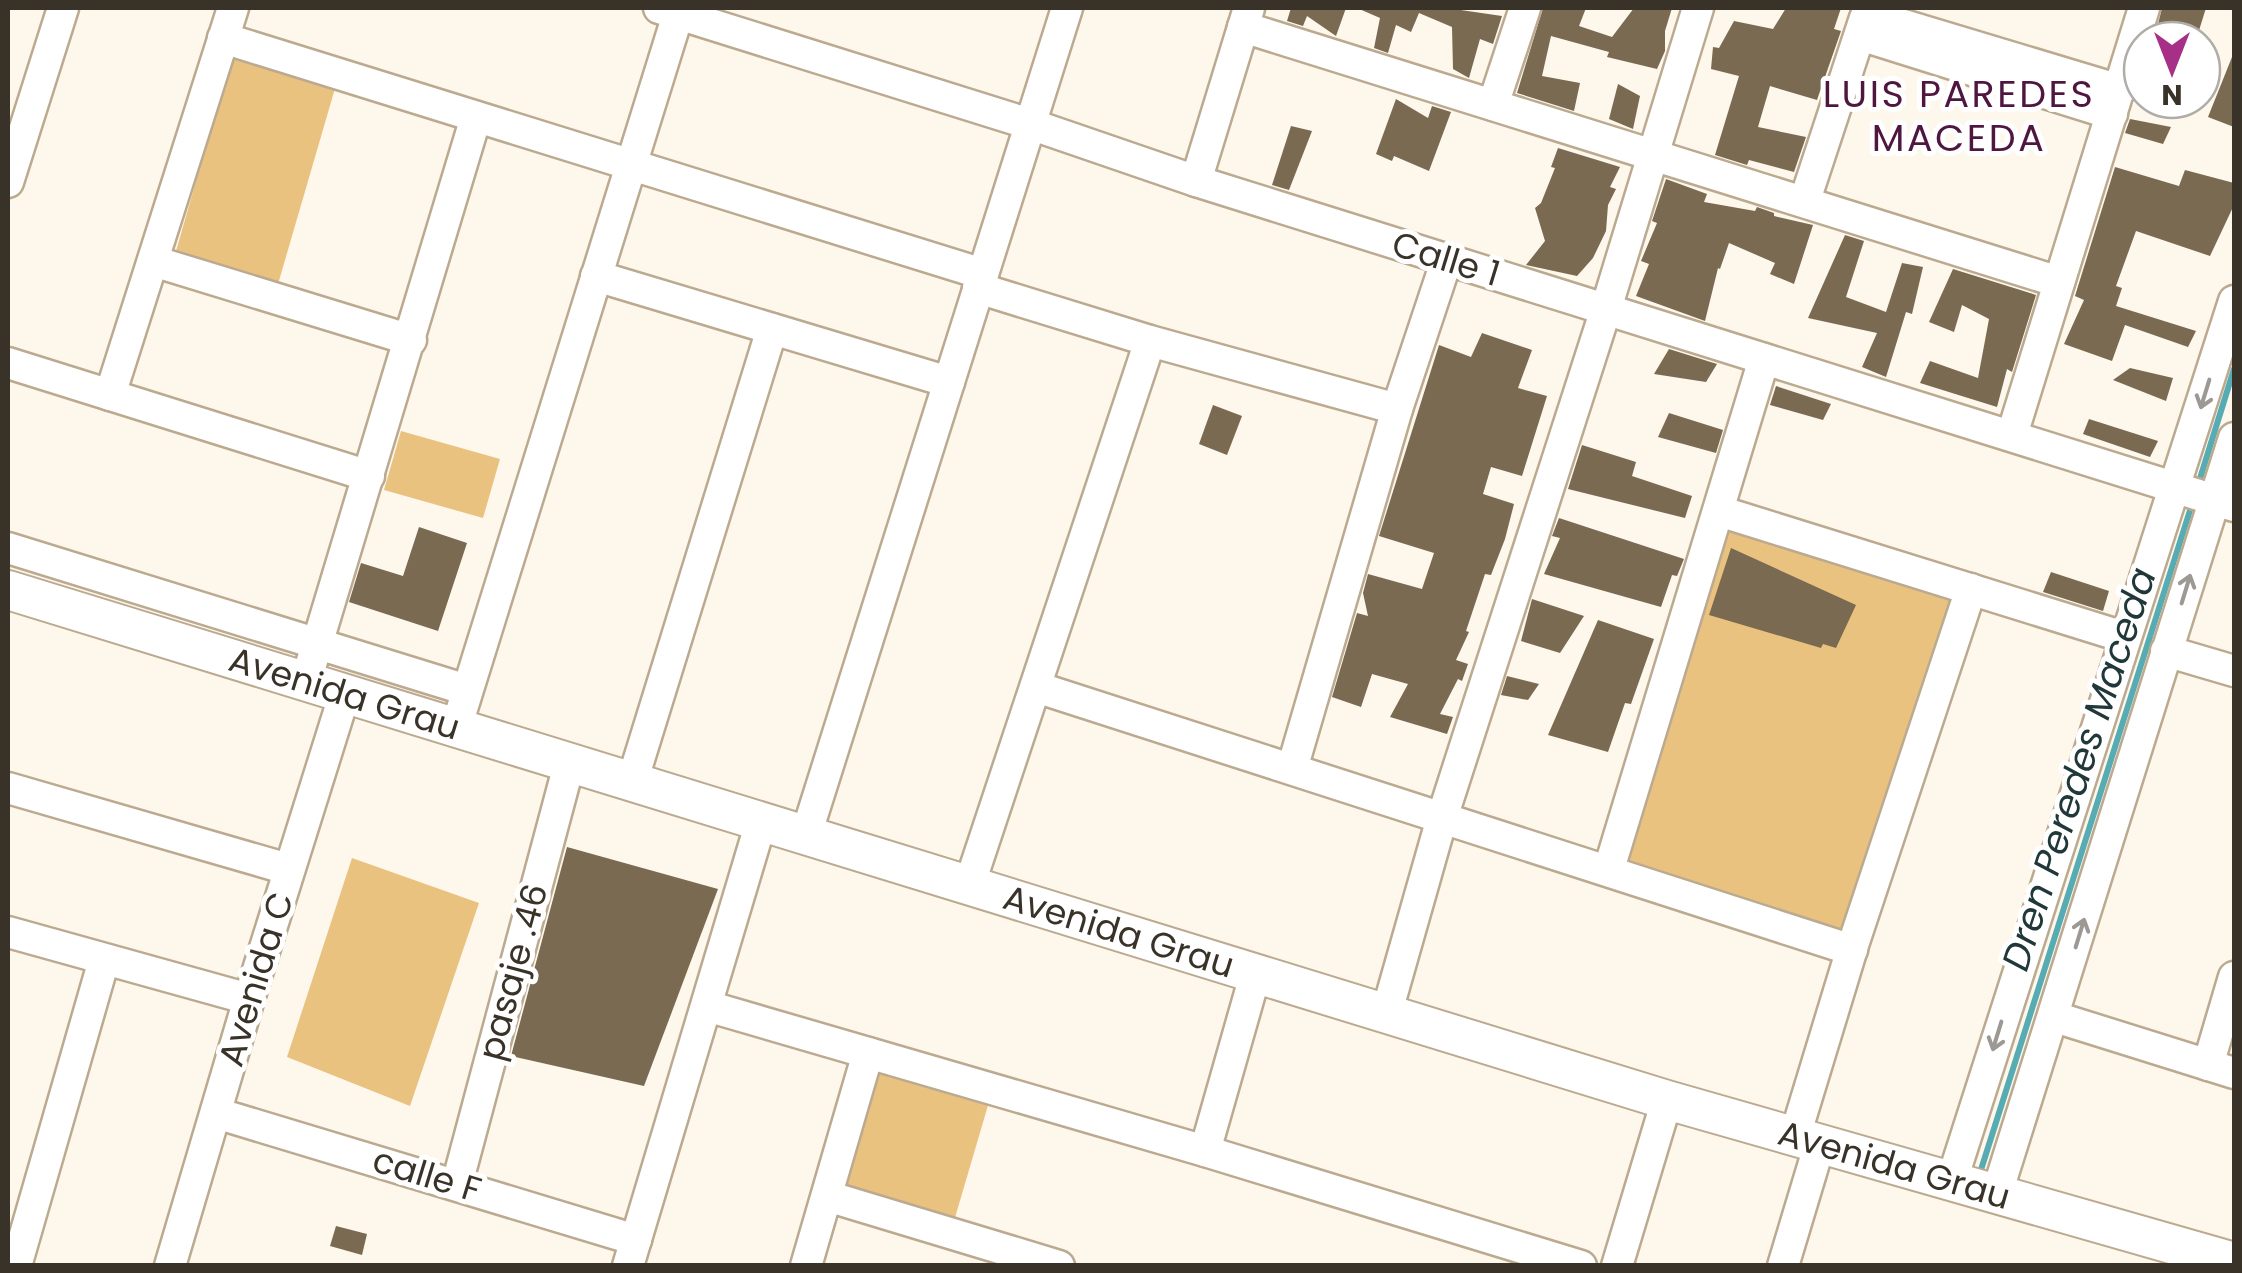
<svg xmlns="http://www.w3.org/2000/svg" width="2242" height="1273" font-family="Poppins,sans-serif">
<rect width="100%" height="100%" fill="#fef7ec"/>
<!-- green -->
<g fill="#eac280">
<path d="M233 53 336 85 276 291 174 258Z"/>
<path d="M401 431 500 459 483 518 384 490Z"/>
<path d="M1723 524 1960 597 1854 942 1612 859Z"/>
<path d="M352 858 479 903 410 1106 287 1057Z"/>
<path d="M877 1069 989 1102 954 1221 843 1189Z"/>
</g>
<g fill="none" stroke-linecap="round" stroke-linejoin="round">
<!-- stream -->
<g stroke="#56acb2" stroke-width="6">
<path d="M2198 485 2234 369"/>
<path d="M1979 1176 2193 501"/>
</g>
</g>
<!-- building -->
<g fill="#796a51">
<path d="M1291 8H1346L1336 36 1307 16 1303 26 1287 21Z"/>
<path d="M1357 8H1447L1502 16 1493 44 1480 39 1469 78 1453 69 1452 27 1419 13 1411 32 1396 25 1388 53 1374 48 1380 18Z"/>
<path d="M1543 8H1586L1579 26 1612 37 1634 8H1672L1665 31V51L1657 69 1607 57 1609 52 1551 36 1542 76 1580 83 1574 111 1517 93Z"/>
<path d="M1786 8H1841L1834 29 1841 31 1817 100 1770 86 1758 127 1806 137 1794 172 1749 160 1747 165 1715 155 1739 76 1711 69 1713 47 1719 48 1734 21 1773 29Z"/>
<path d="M2162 8H2206L2196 40H2154Z"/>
<path d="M2234 52V127L2208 117Z"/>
<path d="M1618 84 1640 96 1633 129 1609 119Z"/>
<path d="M1396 99 1428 118 1432 106 1451 112 1429 171 1394 156 1392 161 1376 154Z"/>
<path d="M2130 119 2171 127 2163 144 2125 133Z"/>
<path d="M1291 126 1312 131 1289 190 1272 185Z"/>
<path d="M1558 148 1620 167 1610 187 1616 189 1608 205 1606 231 1593 258 1577 276 1526 265 1545 241 1535 208 1541 203 1555 168 1551 167Z"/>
<path d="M2115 167 2179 186 2185 170 2234 183V205L2210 256 2136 231 2116 286 2122 288 2116 306 2196 331 2188 347 2125 325 2112 361 2064 344 2084 300 2075 296Z"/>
<path d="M1666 179 1707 194 1704 202 1755 211 1757 207 1774 213V216L1813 225 1794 284 1770 274 1775 263 1729 243 1720 269 1718 268 1705 321 1636 296 1649 264 1641 261 1657 223 1652 221Z"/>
<path d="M1845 235 1864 241 1846 297 1886 312 1902 263 1923 267 1912 314 1906 312 1886 377 1862 367 1877 333 1808 318Z"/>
<path d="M1953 269 2036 295 2012 372 2007 369 1997 407 1920 383 1930 361 1978 378 1989 319 1962 305 1954 332 1929 322Z"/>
<path d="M1482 333 1532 350 1518 388 1547 396 1522 476 1491 467 1483 494 1514 504 1505 539 1491 575 1485 574 1466 631 1469 632 1456 660 1468 664 1462 681 1458 679 1440 714 1453 717 1447 734 1390 717 1408 684 1372 674 1361 707 1332 697 1357 613 1368 616 1363 593 1368 574 1422 589 1434 553 1379 536 1439 345 1471 357Z"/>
<path d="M1669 349 1717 364 1706 382 1654 374Z"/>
<path d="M2130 368 2173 378 2166 401 2113 380Z"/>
<path d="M1776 386 1831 404 1823 420 1770 405Z"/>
<path d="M1213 405 1242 416 1227 455 1199 444Z"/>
<path d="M1669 413 1723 430 1716 453 1658 437Z"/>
<path d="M2089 419 2158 441 2150 457 2083 434Z"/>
<path d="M1582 445 1636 462 1632 476 1692 496 1685 518 1568 489Z"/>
<path d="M1559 518 1684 559 1677 576 1672 575 1661 607 1544 574 1560 538 1552 536Z"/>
<path d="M419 527 467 543 438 631 349 602 361 563 403 576Z"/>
<path d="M1731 548 1856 605 1836 648 1823 644 1821 648 1709 615Z"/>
<path d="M2051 572 2109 591 2103 611 2043 592Z"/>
<path d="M1532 599 1584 616 1560 653 1521 641Z"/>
<path d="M1598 620 1654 639 1631 704 1625 703 1608 752 1548 735Z"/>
<path d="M1507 676 1539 684 1528 700 1501 695Z"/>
<path d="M567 847 718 889 644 1086 511 1056Z"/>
<path d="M336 1226 367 1234 362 1255 330 1246Z"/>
</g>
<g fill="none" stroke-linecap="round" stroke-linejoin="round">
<defs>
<g id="minor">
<path d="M659 8 1030 124 1196 181 2234 506"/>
<path d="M1867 14 2120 90"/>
<path d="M1243 27 2059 282"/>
<path d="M1860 35 2112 114"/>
<path d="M223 38 983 274"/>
<path d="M1493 105 1525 8"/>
<path d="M1196 181 1249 8"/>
<path d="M8 182 63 8"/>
<path d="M1805 200 1865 18"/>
<path d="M153 261 411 340"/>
<path d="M596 276 949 382"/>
<path d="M978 288 1150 341 1397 409"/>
<path d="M8 363 369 476"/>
<path d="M110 395 233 8"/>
<path d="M2012 435 2144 8"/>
<path d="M1719 511 2124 637"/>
<path d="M8 548 467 690"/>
<path d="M2166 651 2234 671"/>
<path d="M306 681 476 117"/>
<path d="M1036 687 1852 950"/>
<path d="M456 728 680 8"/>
<path d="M1292 769 1397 409 1447 259"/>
<path d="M632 782 772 329"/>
<path d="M8 788 288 869"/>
<path d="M806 835 1067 8"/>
<path d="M1609 869 1764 359"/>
<path d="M969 886 1150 341"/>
<path d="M8 932 249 999"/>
<path d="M707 1006 1205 1151 1581 1266"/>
<path d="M1386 1015 1442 818 1606 309 1698 8"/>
<path d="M2055 1017 2234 1073"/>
<path d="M2208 1065 2234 977"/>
<path d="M216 1113 636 1240"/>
<path d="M1795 1136 1854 942 1971 589"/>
<path d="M1205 1151 1256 972"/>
<path d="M1952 1180 2234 301"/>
<path d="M457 1184 570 761"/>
<path d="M1997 1193 2234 438"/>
<path d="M827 1196 1059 1266"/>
<path d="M16 1266 104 960"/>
<path d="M170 1266 249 999 345 693"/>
<path d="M628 1266 761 822"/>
<path d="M806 1266 868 1053"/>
<path d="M1617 1266 1667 1100"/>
<path d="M1783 1266 1820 1143"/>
</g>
<g id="major">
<path id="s1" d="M8 590 1667 1100 2234 1262"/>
</g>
</defs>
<!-- minor casing -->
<use href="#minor" stroke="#bbaa90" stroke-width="35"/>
<!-- major casing -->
<use href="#major" stroke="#bbaa90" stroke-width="42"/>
<!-- minor -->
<use href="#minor" stroke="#fff" stroke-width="30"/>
<!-- major -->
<use href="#major" stroke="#fff" stroke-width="38"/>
</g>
<!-- one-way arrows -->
<defs><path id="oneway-shaft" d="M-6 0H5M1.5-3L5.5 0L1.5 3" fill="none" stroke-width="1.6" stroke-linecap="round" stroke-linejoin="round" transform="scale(2.5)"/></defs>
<g stroke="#9c9894">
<use href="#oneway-shaft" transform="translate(2205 394) rotate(107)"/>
<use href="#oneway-shaft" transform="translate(2186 589) rotate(-73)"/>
<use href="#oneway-shaft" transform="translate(2080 933) rotate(-73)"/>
<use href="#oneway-shaft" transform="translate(1997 1036) rotate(107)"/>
</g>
<g text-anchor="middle" stroke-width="10" stroke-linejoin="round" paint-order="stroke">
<!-- street labels -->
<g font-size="35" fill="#393228" stroke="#fff">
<text transform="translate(1446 259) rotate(17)" y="12">Calle 1</text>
<text dy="12" stroke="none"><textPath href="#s1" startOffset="352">Avenida Grau</textPath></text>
<text dy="12" stroke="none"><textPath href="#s1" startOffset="1162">Avenida Grau</textPath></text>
<text transform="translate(513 972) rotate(-75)" y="12">pasaje .46</text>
<text transform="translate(256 979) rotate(-73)" y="12">Avenida C</text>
<text dy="12" stroke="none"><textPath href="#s1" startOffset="1972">Avenida Grau</textPath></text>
<text transform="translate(427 1175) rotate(17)" y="12">calle F</text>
</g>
<!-- neighbourhood labels -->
<g font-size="38" letter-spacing="2.5" fill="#4f1640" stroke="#fff">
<text x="1959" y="107">LUIS PAREDES<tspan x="1959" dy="44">MACEDA</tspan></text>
</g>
<!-- water labels -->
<g font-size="38" font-style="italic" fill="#21383a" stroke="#fff">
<text transform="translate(2079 769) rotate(-72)" y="13">Dren Peredes Maceda</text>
</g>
</g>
<!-- border -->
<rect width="2242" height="1273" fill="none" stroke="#393228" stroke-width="20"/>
<!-- north arrow -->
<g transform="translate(2172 70) rotate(180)"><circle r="48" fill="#ffffff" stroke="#b0ada9" stroke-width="2.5"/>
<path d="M0-8L18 38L0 25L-18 38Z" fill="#a62f87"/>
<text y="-15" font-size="28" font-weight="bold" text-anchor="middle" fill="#393228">N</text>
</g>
</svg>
